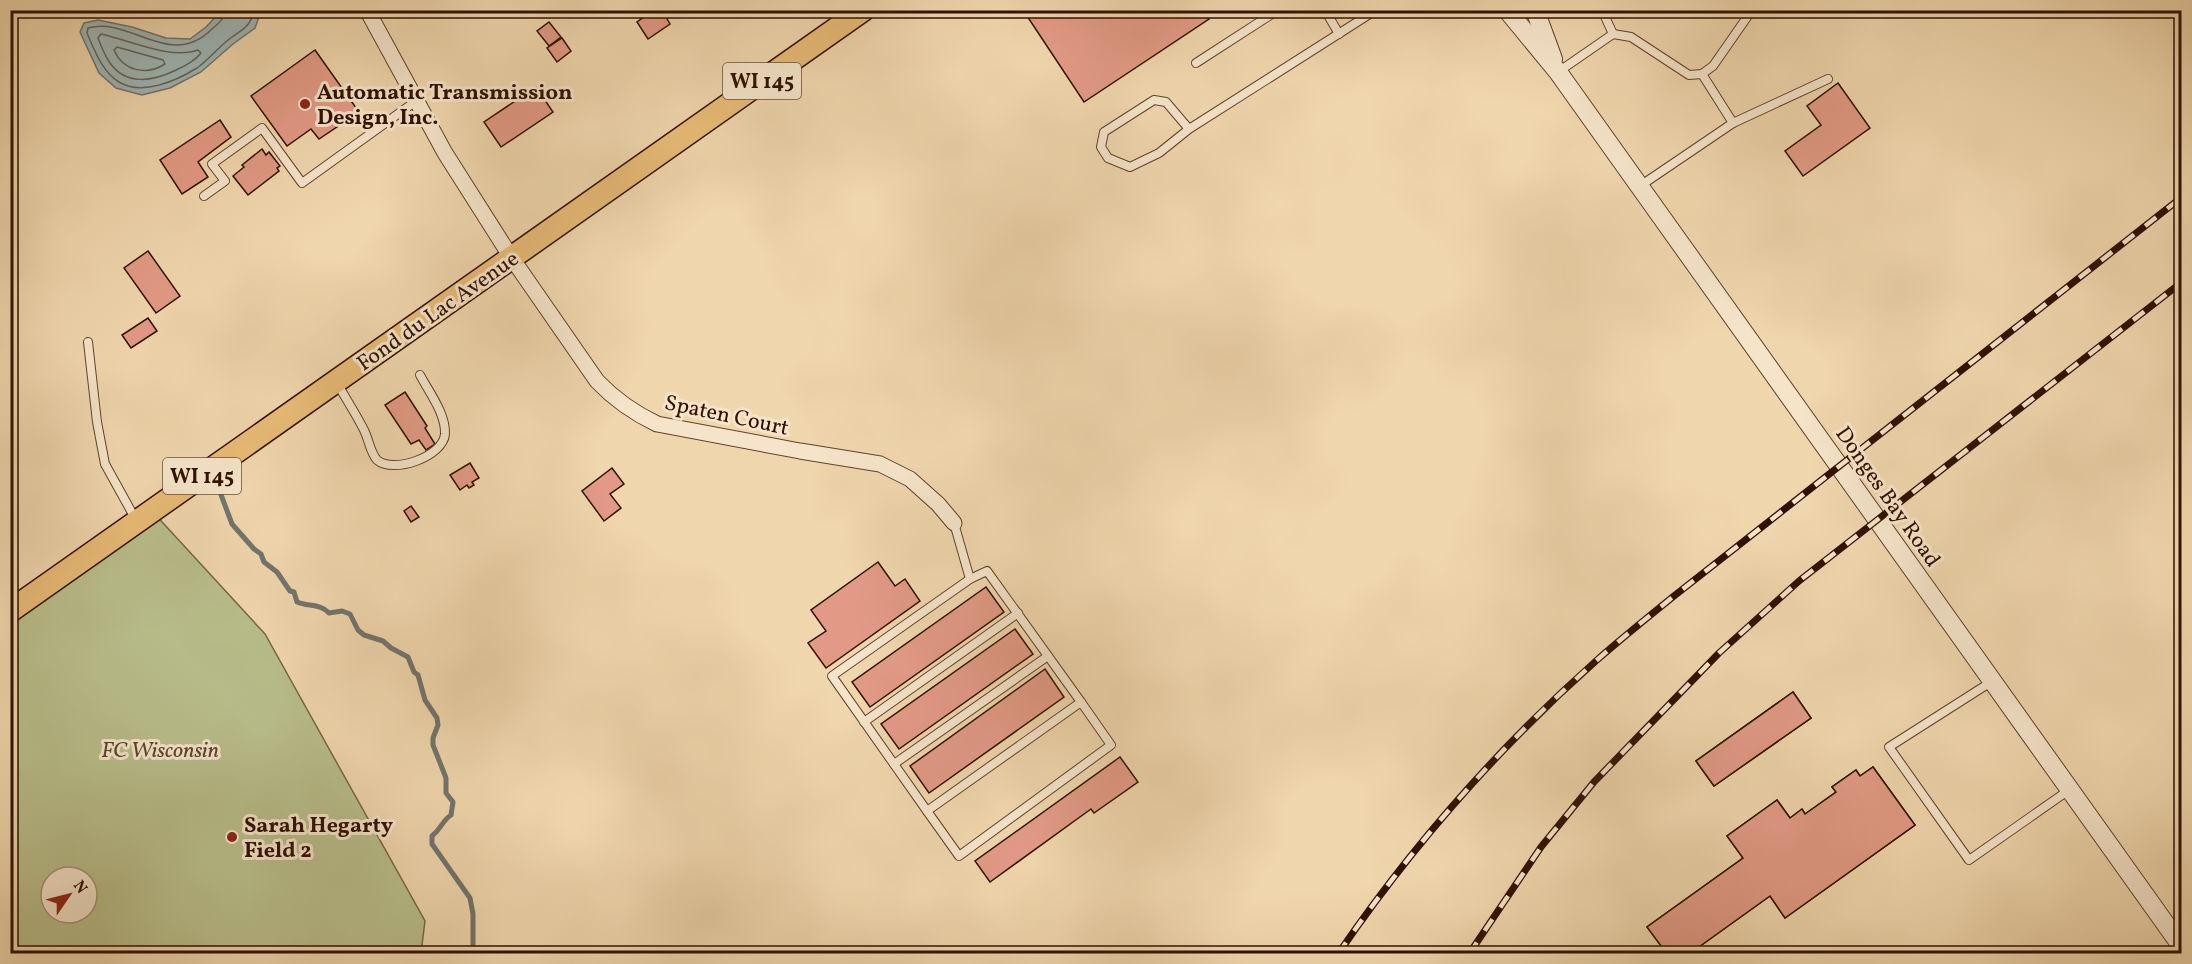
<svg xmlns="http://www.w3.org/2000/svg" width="2192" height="964" font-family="Vollkorn,serif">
<rect width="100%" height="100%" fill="#f0d6ad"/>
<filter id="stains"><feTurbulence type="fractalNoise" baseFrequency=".00333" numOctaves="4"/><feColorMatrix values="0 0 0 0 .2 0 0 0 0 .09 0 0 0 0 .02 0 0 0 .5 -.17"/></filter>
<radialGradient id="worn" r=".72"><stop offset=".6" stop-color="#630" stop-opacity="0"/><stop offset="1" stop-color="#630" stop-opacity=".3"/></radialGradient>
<!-- green -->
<path fill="#b8be8b" stroke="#746846" stroke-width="1.5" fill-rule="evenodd" d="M152 511 265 634 425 921 421 953H11L10 610ZM51 877H87V913H51Z"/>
<!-- water -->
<path fill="#9eb6b5" stroke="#72746d" stroke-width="1.5" d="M222 10 261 11 255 28 233 44 201 72 170 88 142 95 116 88 99 73 80 32 84 23 98 20 132 27 166 38 190 39 206 27Z"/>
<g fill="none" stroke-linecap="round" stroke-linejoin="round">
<!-- shore -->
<g stroke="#66645a" stroke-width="1.5">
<path d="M226 10C225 18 218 24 212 29 170 71 131 16 88 28L87 33C94 49 102 72 119 82 142 96 176 81 197 68 208 60 217 49 228 40 243 28 248 30 255 10"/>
<path d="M101 34C129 40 171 60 198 50L201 53C194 62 184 66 174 71 153 81 126 86 110 63 105 56 101 46 98 38Z"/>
<path d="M117 47 163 60 165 64C146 76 123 71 114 50Z"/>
</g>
<!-- stream -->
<path stroke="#72746d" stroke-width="5" d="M217 484 232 524 254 549 261 554 264 562 277 572 290 591 294 592 297 602C308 607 320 603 329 613L342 611 350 614 358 630 364 635 383 641 391 648 408 657 414 672 418 675 425 700 437 718 438 725 433 738V745L446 778V793L453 802 451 815C442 821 442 828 432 836V844L470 898 473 914V954"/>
</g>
<!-- building -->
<g fill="#e29a86" stroke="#2f1100" stroke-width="1.5">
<path d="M654 10H662L670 24 648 39 637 22Z"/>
<path d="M1023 10H1203L1209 19 1084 102Z"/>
<path d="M549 22 561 37 549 46 537 31Z"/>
<path d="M562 38 571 51 557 62 547 48Z"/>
<path d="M315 50 359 112 319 139 311 129 287 146 251 96Z"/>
<path d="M1838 83 1870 128 1803 176 1785 151 1821 125 1807 106Z"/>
<path d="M536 87 553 112 501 147 484 122Z"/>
<path d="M220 120 231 137 198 162 208 177 182 194 160 160Z"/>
<path d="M262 149 266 155 269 152 280 166 277 168 279 171 248 195 233 176 244 167 242 165Z"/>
<path d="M148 251 180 296 156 313 124 268Z"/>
<path d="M148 318 157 331 131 348 122 335Z"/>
<path d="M405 392 427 426 425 428 435 444 426 450 419 440 411 444 385 405Z"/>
<path d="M470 463 479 478 472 482 474 485 469 488 467 485 460 490 450 475Z"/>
<path d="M612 468 624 484 610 494 621 508 604 521 582 491Z"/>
<path d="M411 506 419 517 411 522 404 511Z"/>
<path d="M878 562 895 586 905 579 920 601 826 668 808 643 826 631 811 610Z"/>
<path d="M986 587 1004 612 870 707 852 682Z"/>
<path d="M1015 629 1033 654 899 749 881 724Z"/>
<path d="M1045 669 1064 697 929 793 910 766Z"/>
<path d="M1793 692 1811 718 1714 786 1696 761Z"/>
<path d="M1793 692 1811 718 1714 786 1696 761Z"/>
<path d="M1120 757 1138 782 1094 813 1091 809 990 882 975 861Z"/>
<path d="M1873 767 1915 825 1785 918 1770 896 1689 954H1667L1647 927 1743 858 1727 836 1777 800 1790 818 1802 809 1805 814 1836 792 1832 787 1856 770 1860 776Z"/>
<path d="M1873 767 1915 825 1785 918 1770 896 1689 954H1667L1647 927 1743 858 1727 836 1777 800 1790 818 1802 809 1805 814 1836 792 1832 787 1856 770 1860 776Z"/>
</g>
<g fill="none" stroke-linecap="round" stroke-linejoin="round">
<defs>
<g id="service">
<path d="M1325 10 1339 34"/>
<path d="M1602 10 1613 34"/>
<path d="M1196 63 1278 10"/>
<path d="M1558 72 1613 34 1631 37 1689 75 1702 74 1713 66 1752 10"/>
<path d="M1733 123 1828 79"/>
<path d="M1189 129 1166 102 1154 100 1104 132 1101 147 1108 158 1130 167 1159 153 1189 129 1376 10"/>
<path d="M1640 186 1733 123 1702 74"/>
<path d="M204 196 225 181 212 164 262 128 302 183 416 101"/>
<path d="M88 342 97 422 105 464 136 520"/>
<path d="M337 383C346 399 356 414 364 430 369 440 370 452 377 460 393 474 443 457 445 434 446 414 429 392 420 375"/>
<path d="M954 523 970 579"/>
<path d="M987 571 1081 702 927 811 832 676 970 579Z"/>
<path d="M1991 682 1889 747 1969 860 2069 790"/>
<path d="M864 722 1018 613"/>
<path d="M894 764 1048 656"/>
<path d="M927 811 959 856 1111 745 1081 702"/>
</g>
<path id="minor" d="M367 10 445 153 511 257 597 381C615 400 634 413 657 424L800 451 880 464 910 479 938 504 954 523"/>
<g id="tertiary">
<path d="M1507 10 1558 72 2182 947"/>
<path d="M1535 10 1553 59"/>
</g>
<path id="primary" d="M10 611 863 10"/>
</defs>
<!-- service casing -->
<use href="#service" stroke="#5f422b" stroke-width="10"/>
<!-- minor casing -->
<use href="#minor" stroke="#5f422b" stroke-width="17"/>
<!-- tertiary casing -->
<use href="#tertiary" stroke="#5f422b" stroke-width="20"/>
<!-- primary casing -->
<use href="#primary" stroke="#2f1100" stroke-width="25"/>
<!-- service -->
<use href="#service" stroke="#f5e4ca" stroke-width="8"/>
<!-- minor -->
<use href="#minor" stroke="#f5e4ca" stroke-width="15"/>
<!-- tertiary -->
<use href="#tertiary" stroke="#f5e4ca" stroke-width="18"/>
<!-- primary -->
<use href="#primary" stroke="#e8bb76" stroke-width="22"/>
<defs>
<g id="rail">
<path d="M1338 954C1412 846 1499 747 1597 660 1622 638 1648 617 1674 596L2182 197"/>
<path d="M1469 954 1541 847 1594 782 1719 653 1799 581 2182 282"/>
</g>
</defs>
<!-- rail casing -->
<use href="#rail" stroke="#2f1100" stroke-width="7"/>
<!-- rail -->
<use href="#rail" stroke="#f5e4ca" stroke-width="4.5" stroke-dasharray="14" stroke-linecap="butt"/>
</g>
<!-- markers -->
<g fill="#8f2418" stroke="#f5e4ca" stroke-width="2">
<circle cx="305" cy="104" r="6"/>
<circle cx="232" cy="837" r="6"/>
</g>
<g text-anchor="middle" stroke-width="6" stroke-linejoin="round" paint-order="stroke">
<!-- shield labels -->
<g fill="#f5e4ca" stroke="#6a503d" stroke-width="1.5">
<rect x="723" y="63" width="78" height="36" rx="4.5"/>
<rect x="163" y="458" width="78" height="36" rx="4.5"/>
</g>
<g font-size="21" font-weight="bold" fill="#2f1100">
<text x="762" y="88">WI 145</text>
<text x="202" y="483">WI 145</text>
</g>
<!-- poi labels -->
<g font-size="22" font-weight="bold" fill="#2f1100" stroke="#f5e4ca" text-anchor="start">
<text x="317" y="99">Automatic Transmission<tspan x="317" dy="25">Design, Inc.</tspan></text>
<text x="244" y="832">Sarah Hegarty<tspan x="244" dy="25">Field 2</tspan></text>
</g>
<!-- street labels -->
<g font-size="22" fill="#2f1100" stroke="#f5e4ca">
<text transform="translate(437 310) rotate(-35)" y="8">Fond du Lac Avenue</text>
<text transform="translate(727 414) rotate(12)" y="8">Spaten Court</text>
<text transform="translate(1889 496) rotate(55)" y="8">Donges Bay Road</text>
</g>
<!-- park labels -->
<g font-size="22" font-style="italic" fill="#58452a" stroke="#f5e4ca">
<text x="160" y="757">FC Wisconsin</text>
</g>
</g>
<!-- margin -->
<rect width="2192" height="964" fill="none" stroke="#f0d6ad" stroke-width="36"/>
<rect x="12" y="12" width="2168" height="940" fill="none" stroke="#2f1100" stroke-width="3"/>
<rect x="18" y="18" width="2156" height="928" fill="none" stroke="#2f1100" stroke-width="1.5"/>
<!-- north arrow -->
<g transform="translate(69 895) rotate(55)"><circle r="28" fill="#f5e4ca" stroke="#a69079" stroke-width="1.5"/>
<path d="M0-4.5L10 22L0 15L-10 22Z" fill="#8f2418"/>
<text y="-9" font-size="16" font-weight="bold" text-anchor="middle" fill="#2f1100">N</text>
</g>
<rect width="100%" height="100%" filter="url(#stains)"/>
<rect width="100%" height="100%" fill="url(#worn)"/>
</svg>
